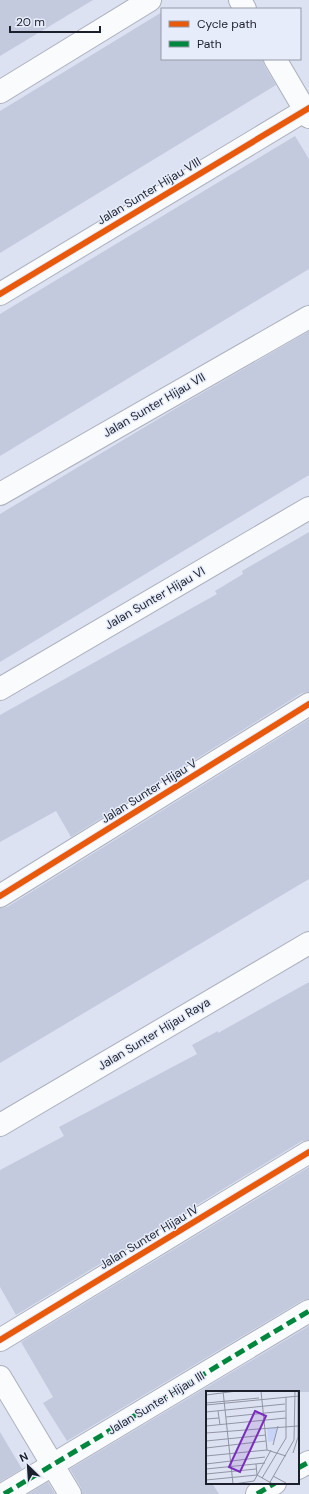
<svg xmlns="http://www.w3.org/2000/svg" width="309" height="1494" font-family="'DM Sans',sans-serif">
<rect width="100%" height="100%" fill="#dde2f2"/>
<!-- building -->
<g fill="#c4cade">
<path d="M0 0H93L0 56Z"/>
<path d="M162 12V59H263L264 65 276 85 0 253V111Z"/>
<path d="M295 136 309 159V269L0 456V314Z"/>
<path d="M309 331V475L0 662V514L178 407Z"/>
<path d="M309 532V692L302 693 71 837 56 811 0 842V715L217 594 215 591 243 574 242 571Z"/>
<path d="M309 719V879L0 1063V908L7 907Z"/>
<path d="M309 982V1140L302 1141 16 1315 0 1287V1170L64 1136 59 1127 197 1054 192 1045 218 1031V1033Z"/>
<path d="M309 1167V1299L303 1300 67 1441 43 1403 53 1397 21 1342Z"/>
<path d="M309 1326V1392H207V1483H212L219 1494H82L81 1488 70 1469Z"/>
<path d="M0 1432 22 1469 0 1482Z"/>
<path d="M48 1482 55 1494H28Z"/>
</g>
<g fill="none" stroke-linecap="round" stroke-linejoin="round">
<defs>
<g id="minor">
<path d="M240 0 245 9"/>
<path d="M275 59 309 117"/>
<path d="M0 92 150 0"/>
<path d="M0 294 309 108"/>
<path d="M0 494 309 317"/>
<path d="M0 689 309 508"/>
<path d="M0 896 309 704"/>
<path d="M0 1125 309 943"/>
<path d="M0 1340 309 1152"/>
<path d="M0 1377 70 1494"/>
<path d="M298 1468 309 1462"/>
<path d="M4 1494 309 1311"/>
<path d="M257 1494 275 1483"/>
</g>
</defs>
<!-- minor casing -->
<use href="#minor" stroke="#abafbc" stroke-width="24"/>
<!-- minor -->
<use href="#minor" stroke="#fafbfd" stroke-width="22"/>
<!-- quiet -->
<g stroke="#00873e" stroke-width="5" stroke-dasharray="10 5" stroke-linecap="butt">
<path d="M298 1468 309 1462"/>
<path d="M4 1494 309 1311"/>
<path d="M257 1494 275 1483"/>
</g>
<defs>
<g id="cycleway">
<path d="M0 294 309 108"/>
<path d="M0 896 309 704"/>
<path d="M0 1340 309 1152"/>
</g>
</defs>
<!-- cycleway casing -->
<use href="#cycleway" stroke="#e7ecfa" stroke-width="8"/>
<!-- cycleway -->
<use href="#cycleway" stroke="#e8590c" stroke-width="6"/>
</g>
<g text-anchor="middle" stroke-width="3" stroke-linejoin="round" paint-order="stroke">
<!-- street labels -->
<g font-size="12" fill="#1c202c" stroke="#e7ecfa">
<text transform="translate(149 191) rotate(-31)" y="4">Jalan Sunter Hijau VIII</text>
<text transform="translate(154 405) rotate(-30)" y="4">Jalan Sunter Hijau VII</text>
<text transform="translate(155 598) rotate(-30)" y="4">Jalan Sunter Hijau VI</text>
<text transform="translate(149 791) rotate(-32)" y="4">Jalan Sunter Hijau V</text>
<text transform="translate(154 1034) rotate(-31)" y="4">Jalan Sunter Hijau Raya</text>
<text transform="translate(149 1237) rotate(-31)" y="4">Jalan Sunter Hijau IV</text>
<text transform="translate(156 1403) rotate(-31)" y="4">Jalan Sunter Hijau III</text>
</g>
</g>
<!-- overview -->
<g transform="translate(206 1391)">
<rect width="93" height="93" fill="#dde2f2"/>
<path d="M71 36 68 50 62 51 61 37Z" fill="#c8d3f8"/>
<path fill="none" stroke="#9094a3" stroke-width="1" d="M17 0 27 93M55 0 61 59M0 4 31 0M0 12 53 7M0 14 93 5M12 20 14 34M0 21 79 13M20 26 79 20M0 28 13 27M0 35 80 27M0 42 92 35M0 50 60 44M67 54 72 35M0 57 60 50M87 62 92 46V0M0 65 61 59 80 65M0 73 59 66M50 73 51 84 67 93M0 78 59 72M0 83 50 78M67 85 80 92M56 87 80 47V6M0 89 51 84M28 93 48 90 65 59M63 93 88 49 89 0"/>
<path fill="#7b2cbf" fill-opacity="0.15" stroke="#7b2cbf" stroke-width="2" d="M49 20 60 25 34 81 23 76Z"/>
<rect width="93" height="93" fill="none" stroke="#1c202c" stroke-width="2"/>
</g>
<!-- legend -->
<rect x="161" y="8" width="140" height="52" fill="#e7ecfa" stroke="#969aa8"/>
<rect x="169" y="21" width="20" height="6" fill="#e8590c" stroke="#969aa8"/>
<text x="197" y="28" font-size="12" fill="#1c202c">Cycle path</text>
<rect x="169" y="41" width="20" height="6" fill="#00873e" stroke="#969aa8"/>
<text x="197" y="48" font-size="12" fill="#1c202c">Path</text>
<!-- north arrow -->
<g transform="translate(28 1466) rotate(335)" stroke="#e7ecfa" stroke-width="3" paint-order="stroke">
<path d="M0-3L7 15L0 10L-7 15Z" fill="#1c202c"/>
<text y="-6" font-size="11" font-weight="bold" text-anchor="middle" fill="#1c202c">N</text>
</g>
<!-- scale -->
<path d="M10 26v6h90v-6" fill="none" stroke="#1c202c" stroke-width="2"/>
<text x="16" y="26" font-size="12" fill="#1c202c" stroke="#e7ecfa" stroke-width="3" paint-order="stroke">20 m</text>
</svg>
